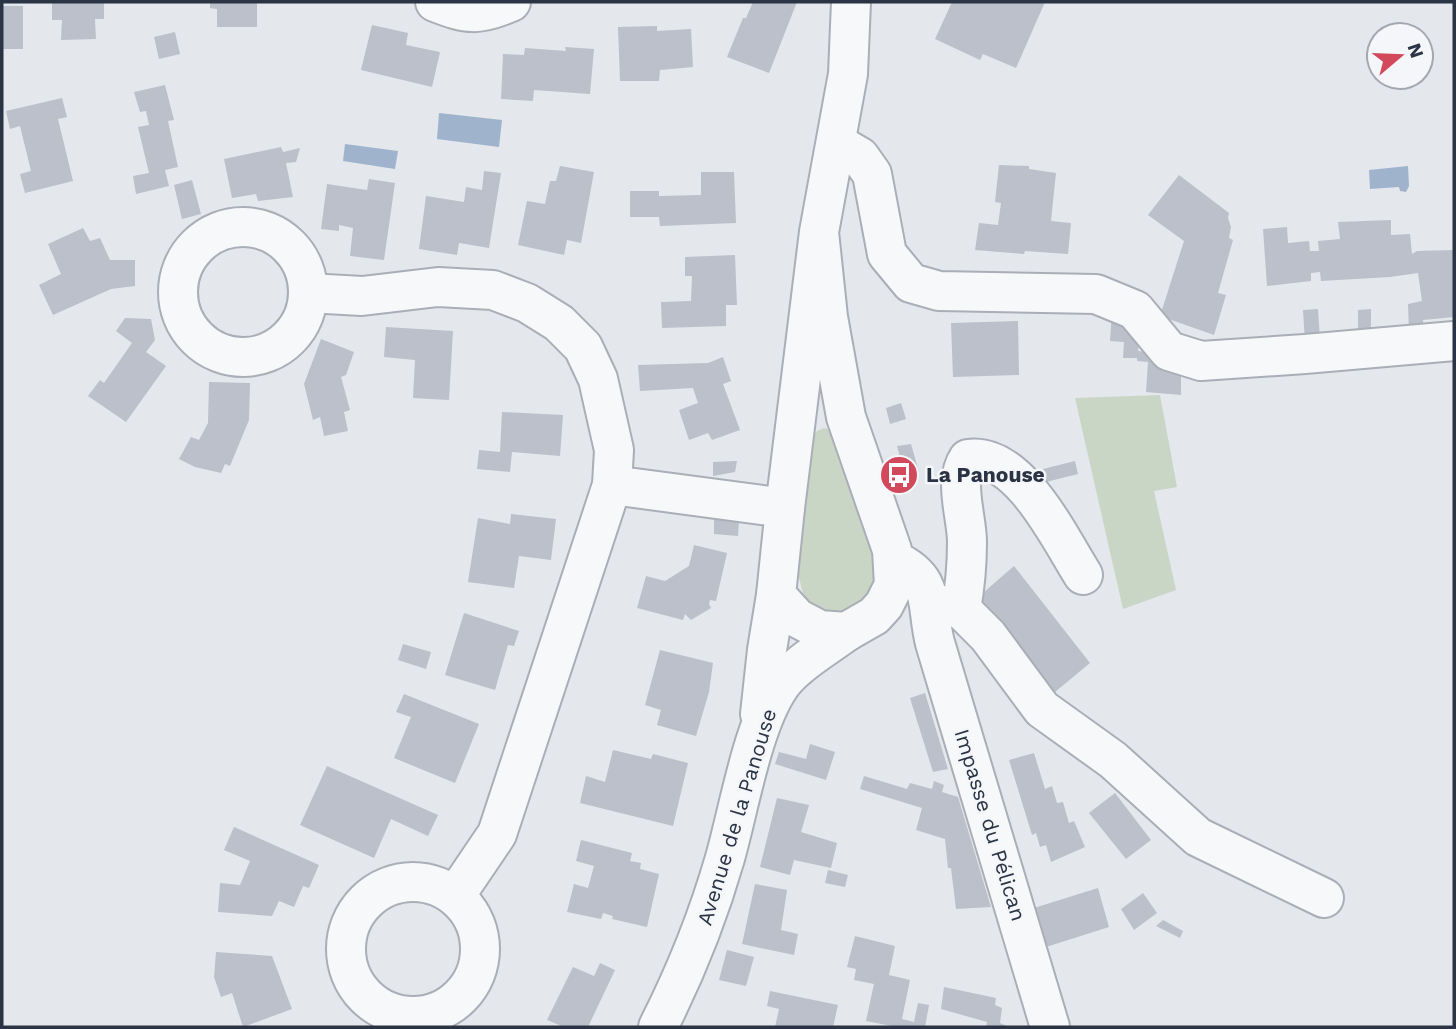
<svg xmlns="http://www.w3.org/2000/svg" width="1456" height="1029" font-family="'Work Sans',sans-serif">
<rect width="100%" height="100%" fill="#e4e7ec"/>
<!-- green -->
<g fill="#c9d6c5">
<path d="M1160 395 1177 487 1154 491 1176 590 1123 609 1075 398Z"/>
<path d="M824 428 833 430 875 557 876 584 860 604 834 613 823 611 810 604 803 593 799 578 797 558 811 438 817 431Z"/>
</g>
<!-- water -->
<g fill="#9fb4cc">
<path d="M439 113 502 120 499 147 437 139Z"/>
<path d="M345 144 398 151 395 169 343 161Z"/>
<path d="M1408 166 1409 186 1406 192 1400 191 1399 187 1370 189 1369 170Z"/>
</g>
<!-- building -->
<g fill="#bbc0ca">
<path d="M52 2H104V19H95L96 39 61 40 62 20H52Z"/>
<path d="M210 2H257V27H217V9L210 8Z"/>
<path d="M753 2H797L769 73 727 57 743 18H746Z"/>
<path d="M952 2H1045L1016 68 983 54 980 60 935 39Z"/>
<rect x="2" y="6" width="21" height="43"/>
<path d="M372 25 408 33 406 45 440 52 432 87 361 70Z"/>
<path d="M657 26V31L691 29 693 67 660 70 659 81H620L618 27Z"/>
<path d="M175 32 180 54 159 59 154 37Z"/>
<path d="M565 47 594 49 590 94 534 90 533 101 501 99 503 54 524 55 525 48 566 51Z"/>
<path d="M165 85 174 120 168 121 178 167 165 170 169 186 136 194 133 176 149 173 138 127 149 125 146 111 140 112 134 92Z"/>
<path d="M62 98 67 117 58 119 73 181 25 193 20 174 31 171 20 126 10 129 6 111Z"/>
<path d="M281 147 283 152 300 148 296 162 286 163 293 197 258 201 256 194 232 198 224 159Z"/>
<path d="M999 165 1029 166V169L1056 173 1051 221 1071 223 1068 254 1025 251 1024 254 975 250 979 223 998 225 1001 203 995 202Z"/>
<path d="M560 166 594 172 581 243 567 240 564 255 518 245 527 201 545 204 550 181H556Z"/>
<path d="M484 171 501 173 489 248 459 243 457 255 419 249 426 196 464 202 466 187 482 190Z"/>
<path d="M701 172H734L736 223 660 226 659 217H630V191H659V196L701 195Z"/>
<path d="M1179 175 1229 213 1228 218 1231 227 1229 238 1233 240 1218 293 1226 295 1214 335 1160 316 1184 241 1148 215Z"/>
<path d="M369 179 395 183 384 260 350 256 353 228 339 225V231L321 229 327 184 367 190Z"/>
<path d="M192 180 201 214 182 219 174 185Z"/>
<path d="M1391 220V235L1410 234 1412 254 1417 251 1454 250V317L1423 320 1424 334 1409 333 1408 304 1422 301 1418 273 1390 277 1321 281 1320 272 1311 273V281L1267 286 1263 229 1287 227 1288 243 1309 241 1310 251H1319L1318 241 1340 239 1338 222Z"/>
<path d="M83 228 90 241 100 238 110 260H135V286L111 289 53 315 39 285 61 274 48 244Z"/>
<path d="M735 255 737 305H726V326L662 328 661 302 691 301 692 276H685V257Z"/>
<path d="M1318 309 1320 340 1305 342 1303 310Z"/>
<path d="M1371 309V342L1358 344V310Z"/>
<path d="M1112 312 1141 329 1138 351 1150 352 1149 360 1181 364V395L1146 392 1148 362 1137 361V358H1123L1124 342 1110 341Z"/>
<path d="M125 318 151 319 155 340 146 352 166 366 126 422 88 396 100 380 104 383 132 343 116 331Z"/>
<path d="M1018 321 1019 375 953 377 951 323Z"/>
<path d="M386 327 453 331 449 400 413 398 415 360 384 357Z"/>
<path d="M321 339 354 352 346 375 341 377 350 410 344 412 348 431 324 436 320 417 313 420 304 384Z"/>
<path d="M723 357 731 381 723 384 740 430 712 440 708 433 689 440 679 410 698 403 693 388 640 391 638 365 708 363Z"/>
<path d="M209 382 250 383 249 420 230 466 225 464 221 473 195 467 179 459 191 437 199 440 208 423Z"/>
<path d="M901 403 906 419 890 424 886 408Z"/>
<path d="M502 412 563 415 560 456 512 452 510 472 477 469 479 450 500 452Z"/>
<path d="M911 444 919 472 905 475 897 446Z"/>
<path d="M737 461 735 472 713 476V462Z"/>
<path d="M1075 461 1078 474 1046 482 1043 469Z"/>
<path d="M511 514 556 519 551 560 519 556 514 588 468 582 478 518 510 524Z"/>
<path d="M714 514 739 520 738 536 714 534Z"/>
<path d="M694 545 727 553 716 601 710 600 709 604 711 608 691 620 685 614 683 620 637 608 646 576 665 581 689 566Z"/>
<path d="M1014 566 1090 663 1055 692 976 599Z"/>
<path d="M464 613 519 631 514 646 508 645 495 690 445 675Z"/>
<path d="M403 644 431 652 426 669 398 660Z"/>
<path d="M660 650 713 663 709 692 696 736 657 725 661 710 645 705Z"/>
<path d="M925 693 948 769 933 772 910 698Z"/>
<path d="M404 694 479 724 455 783 394 758 411 717 396 712Z"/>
<path d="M810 744 835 752 826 780 775 764 779 752 806 759Z"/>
<path d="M613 750 651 759 653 754 688 763 673 826 580 803 586 776 605 782Z"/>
<path d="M1034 753 1045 789 1052 786 1057 803 1063 802 1069 823 1074 821 1085 847 1051 862 1046 845 1040 847 1036 833 1032 835 1009 760Z"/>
<path d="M327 766 438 815 428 836 391 819 374 858 300 825Z"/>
<path d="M864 776 907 789 910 783 932 789 934 781 944 785 942 792 958 797 991 907 956 909 951 868H948L945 839 916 830 922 808 860 789Z"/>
<path d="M1115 793 1151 840 1126 859 1089 813Z"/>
<path d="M777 798 809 805 801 832 837 843 831 868 794 860 790 875 760 867Z"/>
<path d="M234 827 319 865 309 888 303 886 294 907 279 901 272 916 218 912 220 883 240 885 250 861 224 850Z"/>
<path d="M581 840 632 853 630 861 641 863 640 869 659 874 647 927 612 919 613 916 603 913 601 919 567 912 574 884 588 888 594 866 576 861Z"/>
<path d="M828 870 848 875 845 887 825 883Z"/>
<path d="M755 884 787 890 781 930 798 934 794 955 742 944Z"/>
<path d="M1098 888 1109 927 1046 947 1034 908Z"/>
<path d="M1143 893 1157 913 1134 930 1121 909Z"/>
<path d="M1163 920 1183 931 1180 938 1156 926Z"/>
<path d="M855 936 895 946 889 975 910 980 902 1019 914 1022 918 1003 929 1005 925 1027H897L866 1021 874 984 854 980 856 969 847 967Z"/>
<path d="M727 950 754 957 746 986 719 980Z"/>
<path d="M216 952 272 956 292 1009 243 1027 232 993 221 997 214 977Z"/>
<path d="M600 963 615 970 588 1027H564L547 1020 573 967 594 976Z"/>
<path d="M944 987 996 998 995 1005 1002 1008 1000 1023 1009 1027H986L987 1022 941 1009Z"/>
<path d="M770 991 838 1005 833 1027H775L779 1009 767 1006Z"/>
</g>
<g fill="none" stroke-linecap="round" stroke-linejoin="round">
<defs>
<g id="minor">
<path d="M435 2C468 15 478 16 511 2"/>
<path d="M836 143 860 157 872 174 887 254 911 283 939 291 1096 294 1135 310 1169 351 1201 361 1305 354 1454 341"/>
<circle cx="243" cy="292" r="65"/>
<path d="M819 232 828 317 846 417 892 550 894 585 884 605 874 616 846 632 820 630 797 618 776 595 785 508 819 232 848 74 851 2"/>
<path d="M308 293 362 296 438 287 493 290 527 303 559 323 583 347 598 379 614 450 612 485 497 834 455 896"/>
<path d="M612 485 785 508"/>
<path d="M894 560C937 580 925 604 935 643L1050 1027"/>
<path d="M937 604 961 609C965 587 967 564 967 542 967 517 953 481 968 459 1019 451 1060 539 1083 575"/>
<path d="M961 609 988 636 1042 709 1113 760 1198 837 1324 898"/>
<path d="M760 714 767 650 776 595"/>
<circle cx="413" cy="949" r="67"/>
<path d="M658 1027C686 972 708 917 725 858 739 809 752 727 780 686 793 666 826 647 846 632"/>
</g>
</defs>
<!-- minor casing -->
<use href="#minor" stroke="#a9aeb7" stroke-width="42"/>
<!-- minor -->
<use href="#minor" stroke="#f7f8fa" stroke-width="38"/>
</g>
<!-- icons -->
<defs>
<symbol id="bus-disc" viewBox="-11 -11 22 22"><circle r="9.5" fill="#d1495b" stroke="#f4f6f9"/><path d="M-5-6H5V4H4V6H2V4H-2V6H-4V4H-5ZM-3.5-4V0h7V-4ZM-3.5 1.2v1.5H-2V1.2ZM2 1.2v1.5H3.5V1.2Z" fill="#fff"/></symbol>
</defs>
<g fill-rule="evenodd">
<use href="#bus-disc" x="877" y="453" width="44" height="44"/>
</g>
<g text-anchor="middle" stroke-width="5" stroke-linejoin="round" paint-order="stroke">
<!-- poi labels -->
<g font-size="21" font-weight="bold" fill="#2b3445" stroke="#f4f6f9" text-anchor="start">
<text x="926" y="482">La Panouse</text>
</g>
<!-- street labels -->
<g font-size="21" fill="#2b3445" stroke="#f4f6f9">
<text transform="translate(737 817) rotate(-73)" y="7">Avenue de la Panouse</text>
<text transform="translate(990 825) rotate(73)" y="7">Impasse du Pélican</text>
</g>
</g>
<!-- border -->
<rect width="1456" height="1029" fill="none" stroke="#2b3445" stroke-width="7"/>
<!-- north arrow -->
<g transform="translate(1400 56) rotate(71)"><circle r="33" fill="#f4f6f9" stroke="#a4a8b1" stroke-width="2"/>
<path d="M0-5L12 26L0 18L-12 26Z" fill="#d1495b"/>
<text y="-10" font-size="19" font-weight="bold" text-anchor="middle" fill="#2b3445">N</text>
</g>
</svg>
